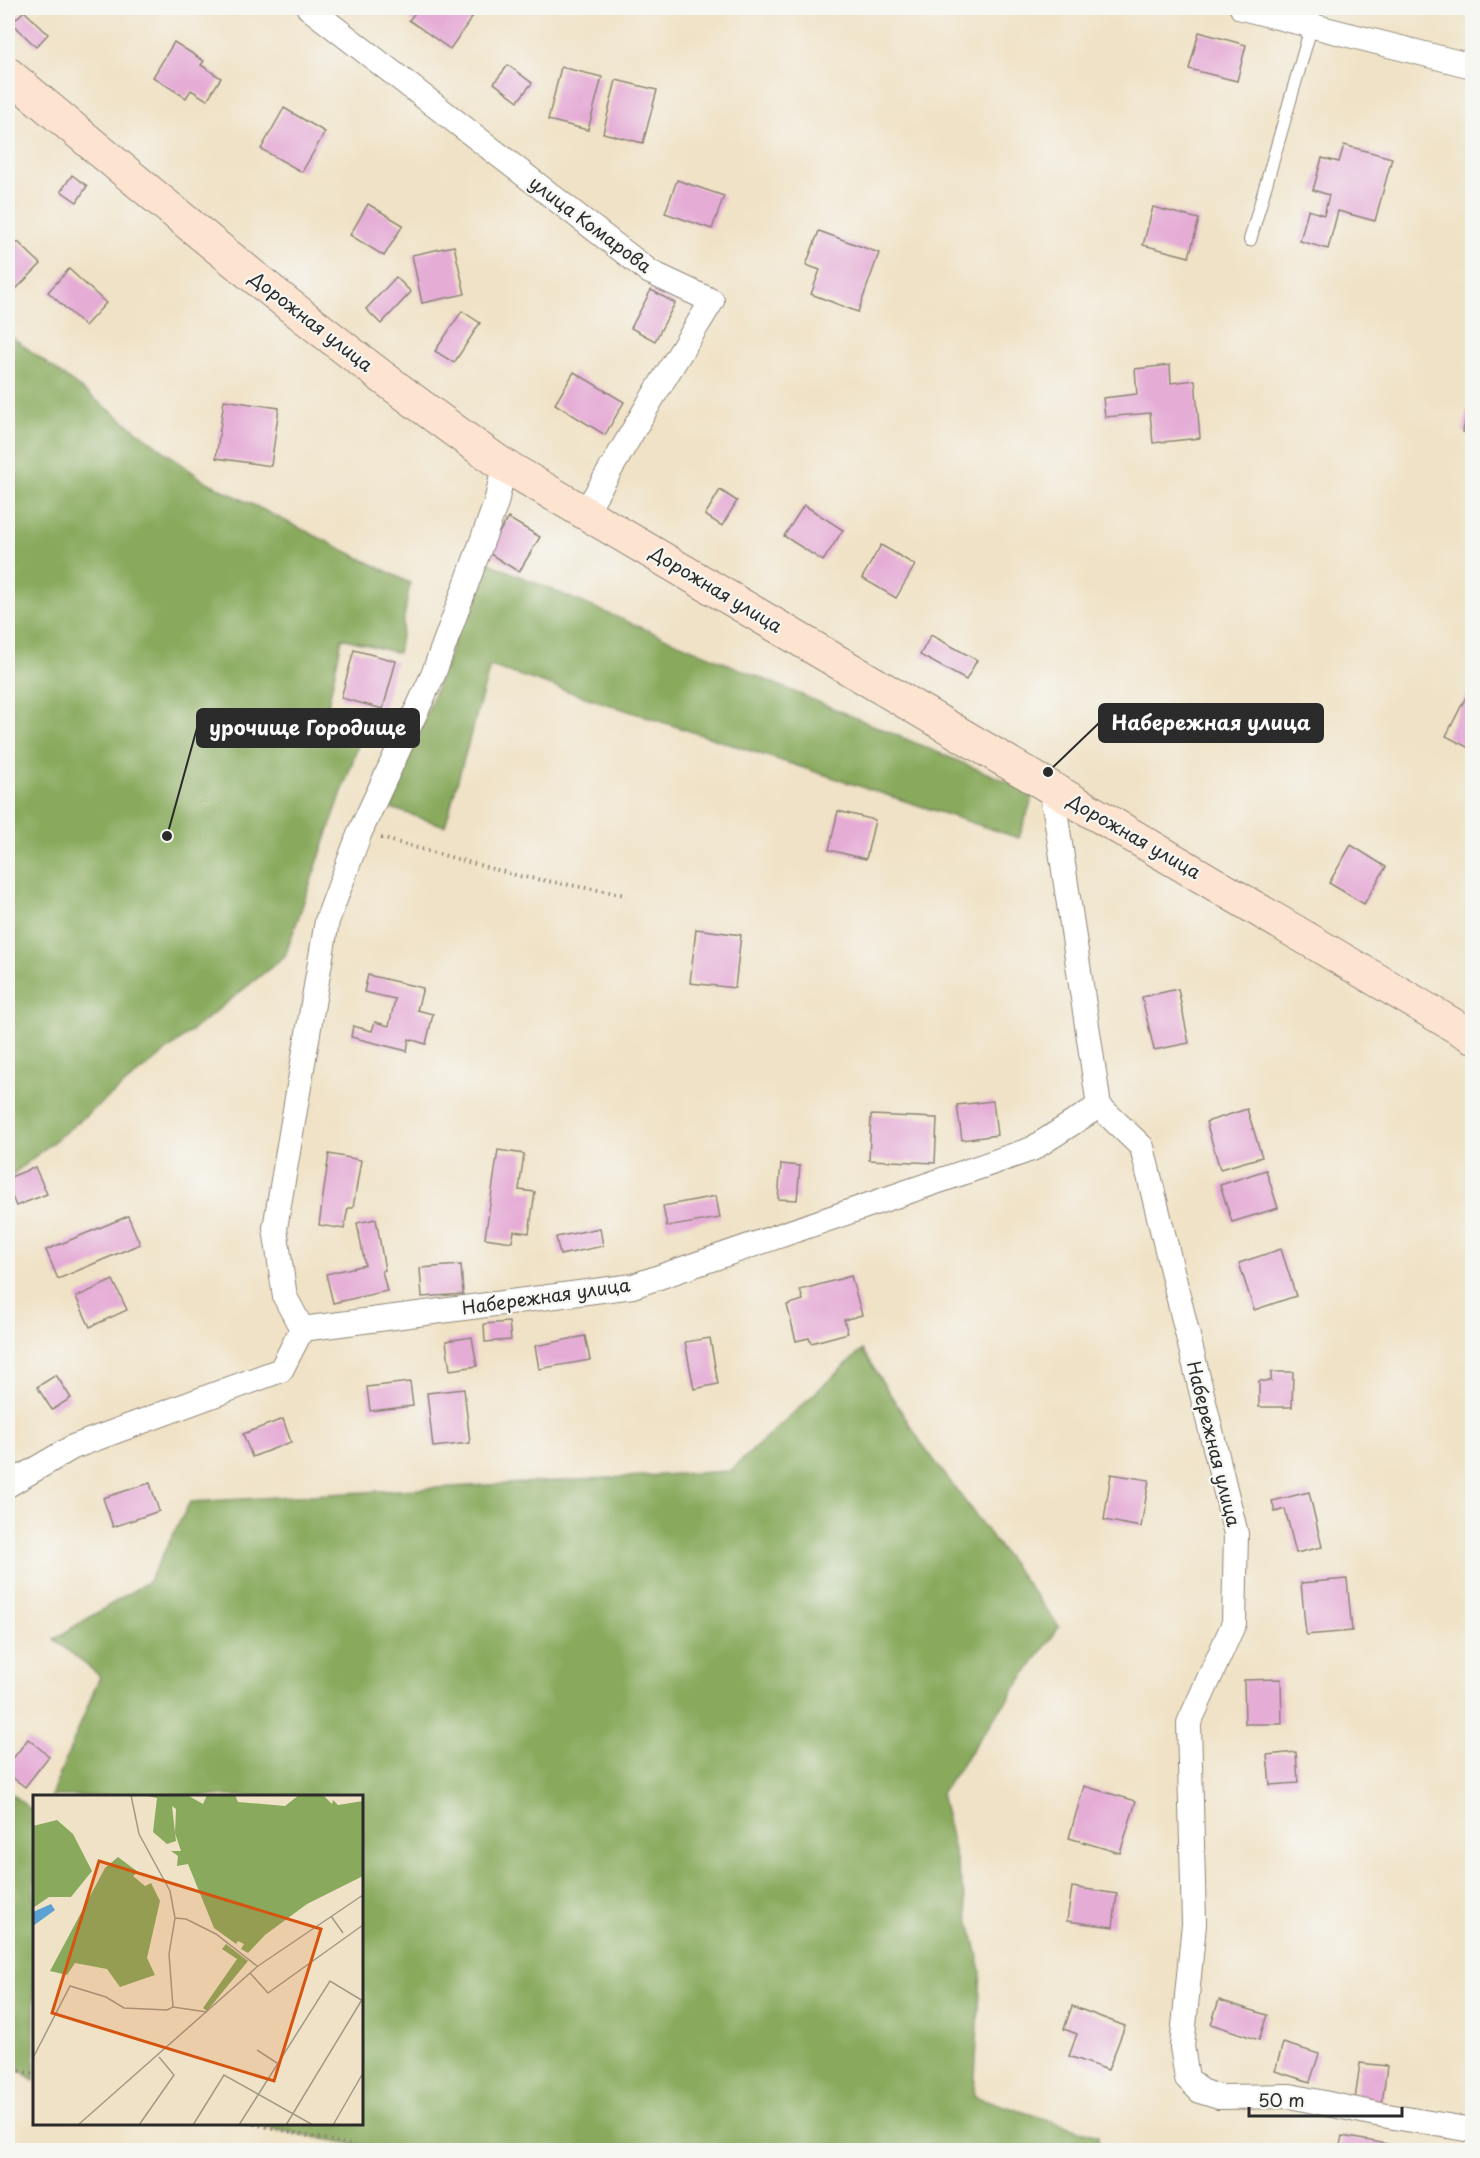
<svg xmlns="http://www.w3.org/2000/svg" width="1480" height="2158" font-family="'Playpen Sans',sans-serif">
<rect width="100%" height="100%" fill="#f6f6f2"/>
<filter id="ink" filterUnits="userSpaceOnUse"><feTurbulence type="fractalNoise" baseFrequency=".0167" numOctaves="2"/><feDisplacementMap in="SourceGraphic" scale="12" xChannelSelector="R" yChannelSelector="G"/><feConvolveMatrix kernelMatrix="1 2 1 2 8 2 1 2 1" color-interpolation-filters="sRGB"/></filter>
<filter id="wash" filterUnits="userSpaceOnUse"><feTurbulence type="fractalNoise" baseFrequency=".008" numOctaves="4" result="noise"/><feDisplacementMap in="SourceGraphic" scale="24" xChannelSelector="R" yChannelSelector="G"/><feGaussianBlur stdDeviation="1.35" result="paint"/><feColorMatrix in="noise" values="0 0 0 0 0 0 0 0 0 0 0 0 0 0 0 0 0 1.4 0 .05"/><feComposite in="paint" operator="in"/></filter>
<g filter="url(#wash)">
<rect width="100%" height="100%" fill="#f0e2c6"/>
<!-- forest -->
<g fill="#89aa5d" stroke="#5a6a44" stroke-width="1.5">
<path d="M8 334 203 480 410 583 398 653 342 638 328 705 368 717 285 956 8 1178Z"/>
<path d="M484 561 1034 793 1019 838 490 666 445 826 391 808Z"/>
<path d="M862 1350 922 1444 1059 1627 941 1793 981 1971 974 2096 1098 2136 1099 2150H383L246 2124H362V1796H51L100 1676 54 1639 149 1581 190 1502 730 1471Z"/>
<path d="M8 1791 34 1812V2080L8 2063Z"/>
</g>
<g id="blocks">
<!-- building -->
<g fill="#e5acd6">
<path d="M419 8H462L473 16 450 49 409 20Z"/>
<path d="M24 11 48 34 36 47 12 23Z"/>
<path d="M1199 32 1246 45 1237 81 1189 69Z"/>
<path d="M174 42 204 61 201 65 221 78 207 100 191 90 186 98 153 77Z"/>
<path d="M508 65 532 83 518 101 494 83Z"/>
<path d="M561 67 602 77 588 130 548 120Z"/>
<path d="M616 80 657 90 643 143 603 133Z"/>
<path d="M284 108 325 132 302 172 261 149Z"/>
<path d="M1344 145 1392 158 1375 221 1338 211 1328 249 1300 241 1308 210 1324 215 1329 195 1313 190 1322 158 1339 162Z"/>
<path d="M72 175 87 186 77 202 61 191Z"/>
<path d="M677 180 724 196 712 229 665 213Z"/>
<path d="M368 204 403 225 384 256 350 235Z"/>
<path d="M1153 207 1199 219 1189 257 1143 245Z"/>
<path d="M819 231 879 253 858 312 811 294 820 270 806 265Z"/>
<path d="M18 242 41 264 10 295 8 293V252Z"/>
<path d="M454 246 465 294 422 303 412 255Z"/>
<path d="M69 269 106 303 85 326 48 292Z"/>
<path d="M396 277 411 292 381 324 366 309Z"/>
<path d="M651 290 675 303 655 341 631 328Z"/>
<path d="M462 311 480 323 454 363 435 351Z"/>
<path d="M1170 365 1171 383 1195 380 1200 438 1153 443 1150 413 1105 417 1103 398 1137 394 1135 369Z"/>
<path d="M574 372 624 402 605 435 555 404Z"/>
<path d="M1471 391H1472V434L1463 432Z"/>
<path d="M224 400 279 408 271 466 216 458Z"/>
<path d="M720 490 737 501 722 526 705 515Z"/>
<path d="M804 505 843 530 823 561 784 536Z"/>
<path d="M508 518 540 537 519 572 487 552Z"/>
<path d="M881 545 915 565 896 598 862 578Z"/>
<path d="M931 635 977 660 966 680 920 655Z"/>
<path d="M354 650 396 661 383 709 341 698Z"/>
<path d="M1472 685V742L1469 748 1446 736Z"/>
<path d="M838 811 875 820 866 859 829 850Z"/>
<path d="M1351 845 1386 867 1364 904 1329 883Z"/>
<path d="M696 929 741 935 735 988 690 983Z"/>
<path d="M368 975 423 988 417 1010 433 1014 426 1044 409 1039 407 1051 351 1037 353 1026 372 1031 375 1022 389 1026 395 999 364 992Z"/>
<path d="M1178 989 1189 1043 1154 1050 1142 997Z"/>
<path d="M993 1101 997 1135 962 1140 957 1105Z"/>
<path d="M1247 1109 1262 1157 1220 1169 1206 1122Z"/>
<path d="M871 1115 937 1118 935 1163 869 1160Z"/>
<path d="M498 1150 524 1154 519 1190 535 1192 529 1233 514 1231 512 1242 485 1238Z"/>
<path d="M329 1154 361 1160 353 1208H348L344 1229 319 1225Z"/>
<path d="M781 1164 800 1166 797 1200 778 1199Z"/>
<path d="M35 1167 47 1194 16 1206 8 1187V1178Z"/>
<path d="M1266 1170 1278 1208 1232 1222 1220 1185Z"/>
<path d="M716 1196 720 1218 667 1227 663 1206Z"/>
<path d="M128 1216 140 1244 58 1279 46 1250Z"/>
<path d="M376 1219 385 1270 382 1271 387 1291 333 1303 326 1274 365 1265 357 1223Z"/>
<path d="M600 1228 603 1246 560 1255 556 1237Z"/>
<path d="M1281 1249 1296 1296 1254 1310 1239 1263Z"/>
<path d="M461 1265 463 1294 422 1297 420 1268Z"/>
<path d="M851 1276 862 1315 844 1320 848 1333 811 1343 809 1338 796 1341 787 1305 803 1300 800 1290Z"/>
<path d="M113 1280 127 1310 90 1327 76 1297Z"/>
<path d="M509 1322 511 1340 485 1342 484 1324Z"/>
<path d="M585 1336 590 1360 539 1369 535 1346Z"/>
<path d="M472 1337 477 1366 450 1370 446 1341Z"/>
<path d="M710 1338 718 1384 694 1389 685 1342Z"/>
<path d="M1271 1372H1293L1292 1407H1259V1381H1271Z"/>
<path d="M56 1375 71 1398 52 1410 37 1387Z"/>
<path d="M410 1382 413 1406 370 1411 367 1387Z"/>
<path d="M464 1389 470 1443 433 1447 427 1393Z"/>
<path d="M283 1419 291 1442 252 1457 243 1434Z"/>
<path d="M1111 1474 1149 1480 1141 1527 1104 1520Z"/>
<path d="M150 1483 159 1511 113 1527 103 1498Z"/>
<path d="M1309 1492 1322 1547 1296 1553 1285 1509 1275 1512 1272 1501Z"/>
<path d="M1347 1579 1352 1631 1306 1635 1301 1583Z"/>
<path d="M1281 1679 1282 1724H1245L1244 1680Z"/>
<path d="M28 1739 49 1756 25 1787 8 1774V1765Z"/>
<path d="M1296 1752 1298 1783 1270 1785 1267 1755Z"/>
<path d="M1084 1786 1136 1801 1120 1853 1069 1838Z"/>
<path d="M1072 1887 1117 1894 1113 1927 1067 1921Z"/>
<path d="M1219 2000 1267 2015 1259 2040 1211 2024Z"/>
<path d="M1072 2006 1125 2026 1108 2070 1069 2056 1077 2034 1064 2029Z"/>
<path d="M1283 2043 1319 2054 1310 2082 1275 2071Z"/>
<path d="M1360 2063 1387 2066 1382 2104 1355 2100Z"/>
<path d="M1342 2136 1388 2144 1387 2150H1339Z"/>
</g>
</g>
</g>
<g filter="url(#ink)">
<use href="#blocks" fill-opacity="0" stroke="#8e8678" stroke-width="1.5"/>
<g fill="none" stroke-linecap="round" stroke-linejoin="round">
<defs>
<path id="lane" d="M1250 240 1312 24"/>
<g id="street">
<path d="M309 8 650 272 712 301 651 400 585 513"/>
<path d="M1242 8 1472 66"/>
<path d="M1050 788 1055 810 1099 1106 1142 1147 1236 1534 1234 1623 1189 1723 1194 1924 1182 2047 1187 2078 1200 2091 1219 2097 1290 2096 1376 2114 1472 2130"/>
<path d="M302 1329 285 1297 275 1228 327 921 360 832 433 675 496 503 504 466"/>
<path d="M8 1485 73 1447 281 1370 302 1329 633 1286 1032 1149 1099 1106"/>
</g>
<path id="secondary" d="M8 74C167 207 327 341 497 461L1472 1036"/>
</defs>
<!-- lane casing -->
<use href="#lane" stroke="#8e8678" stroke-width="14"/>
<!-- street casing -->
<use href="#street" stroke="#8e8678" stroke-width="26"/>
<!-- secondary casing -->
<use href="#secondary" stroke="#8e8678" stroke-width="35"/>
<!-- path -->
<g stroke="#8e8678" stroke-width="4" stroke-dasharray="1.5 4.5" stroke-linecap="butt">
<path d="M381 838 519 876 626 895"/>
<path d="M8 2068 34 2074"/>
<path d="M254 2124 374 2150"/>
</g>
<!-- lane -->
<use href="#lane" stroke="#fff" stroke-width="12"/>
<!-- street -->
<use href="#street" stroke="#fff" stroke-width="24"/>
<!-- secondary -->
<use href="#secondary" stroke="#fde4d1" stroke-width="33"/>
</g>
</g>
<g text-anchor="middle" stroke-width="4.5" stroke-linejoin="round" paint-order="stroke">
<!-- street labels -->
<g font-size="18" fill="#2b2b2b" stroke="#f6f6f2">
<text transform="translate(590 225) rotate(37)" y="6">улица Комарова</text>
<text transform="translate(311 322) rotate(38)" y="6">Дорожная улица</text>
<text transform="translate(716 590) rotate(31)" y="6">Дорожная улица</text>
<text transform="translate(1134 837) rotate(30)" y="6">Дорожная улица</text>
<text transform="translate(546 1297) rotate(-8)" y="6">Набережная улица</text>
<text transform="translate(1213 1444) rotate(76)" y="6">Набережная улица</text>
</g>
</g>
<!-- overview -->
<g transform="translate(33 1795)">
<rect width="330" height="330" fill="#f0e2c6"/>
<path d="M110 0H154L170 9 174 0H202L205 7 252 11 266 0H290L299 9 300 5 305 10 330 6V81L274 109 232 140 215 158 208 154 211 149 205 146 203 149 181 133 155 69 144 71 145 61 138 56H148L142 38 143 14 139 11 143 46 134 49 120 37 124 3ZM24 25 40 39 59 76 38 102H16L0 113V31ZM85 62 105 77 100 81 112 91 118 88 127 106 114 163 122 180 87 192 74 174 42 168 34 180 17 176 72 73ZM193 149 215 166 174 216 170 213 204 164 189 154Z" fill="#89aa5d"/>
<path d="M18 109 22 115 0 131V117Z" fill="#5ba1d1"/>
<path fill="none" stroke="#a19988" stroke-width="1.5" d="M98 0 106 39 137 96 142 123 136 159 140 212M298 121 310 138M142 123 153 124 183 139 224 171M217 178 235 198 330 130M224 255 244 268M0 263 37 191 73 202 91 213 134 215 140 212 174 217M45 330 225 171 330 100M106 330 141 280 126 262M160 330 191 280 280 330M206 330 297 186 330 206M253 330 330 203M300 330 330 278"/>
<path fill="#d5540f" fill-opacity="0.15" stroke="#d5540f" stroke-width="3" d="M66 66 288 134 241 286 19 218Z"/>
<rect width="330" height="330" fill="none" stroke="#2b2b2b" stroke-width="3"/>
</g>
<!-- callouts -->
<path fill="none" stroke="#2b2b2b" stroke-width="2" d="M1048 772L1099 723M167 836L197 728"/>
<g fill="#2b2b2b" stroke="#f6f6f2" stroke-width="2">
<circle cx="1048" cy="772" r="6"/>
<circle cx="167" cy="836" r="6"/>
</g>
<g fill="#2b2b2b" stroke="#2b2b2b" stroke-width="2">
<rect x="1099" y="704" width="224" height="38" rx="6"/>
<rect x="197" y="709" width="222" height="38" rx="6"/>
</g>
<g font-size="20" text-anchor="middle" font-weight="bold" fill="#fff">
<text x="1211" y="730">Набережная улица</text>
<text x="308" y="735">урочище Городище</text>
</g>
<!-- margin -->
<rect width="1480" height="2158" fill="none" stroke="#f6f6f2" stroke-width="30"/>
<!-- scale -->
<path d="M1249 2107v9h153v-9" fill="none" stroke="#2b2b2b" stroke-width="3"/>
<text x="1258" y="2107" font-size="18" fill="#2b2b2b" stroke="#f6f6f2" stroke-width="4.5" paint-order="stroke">50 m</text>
</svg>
